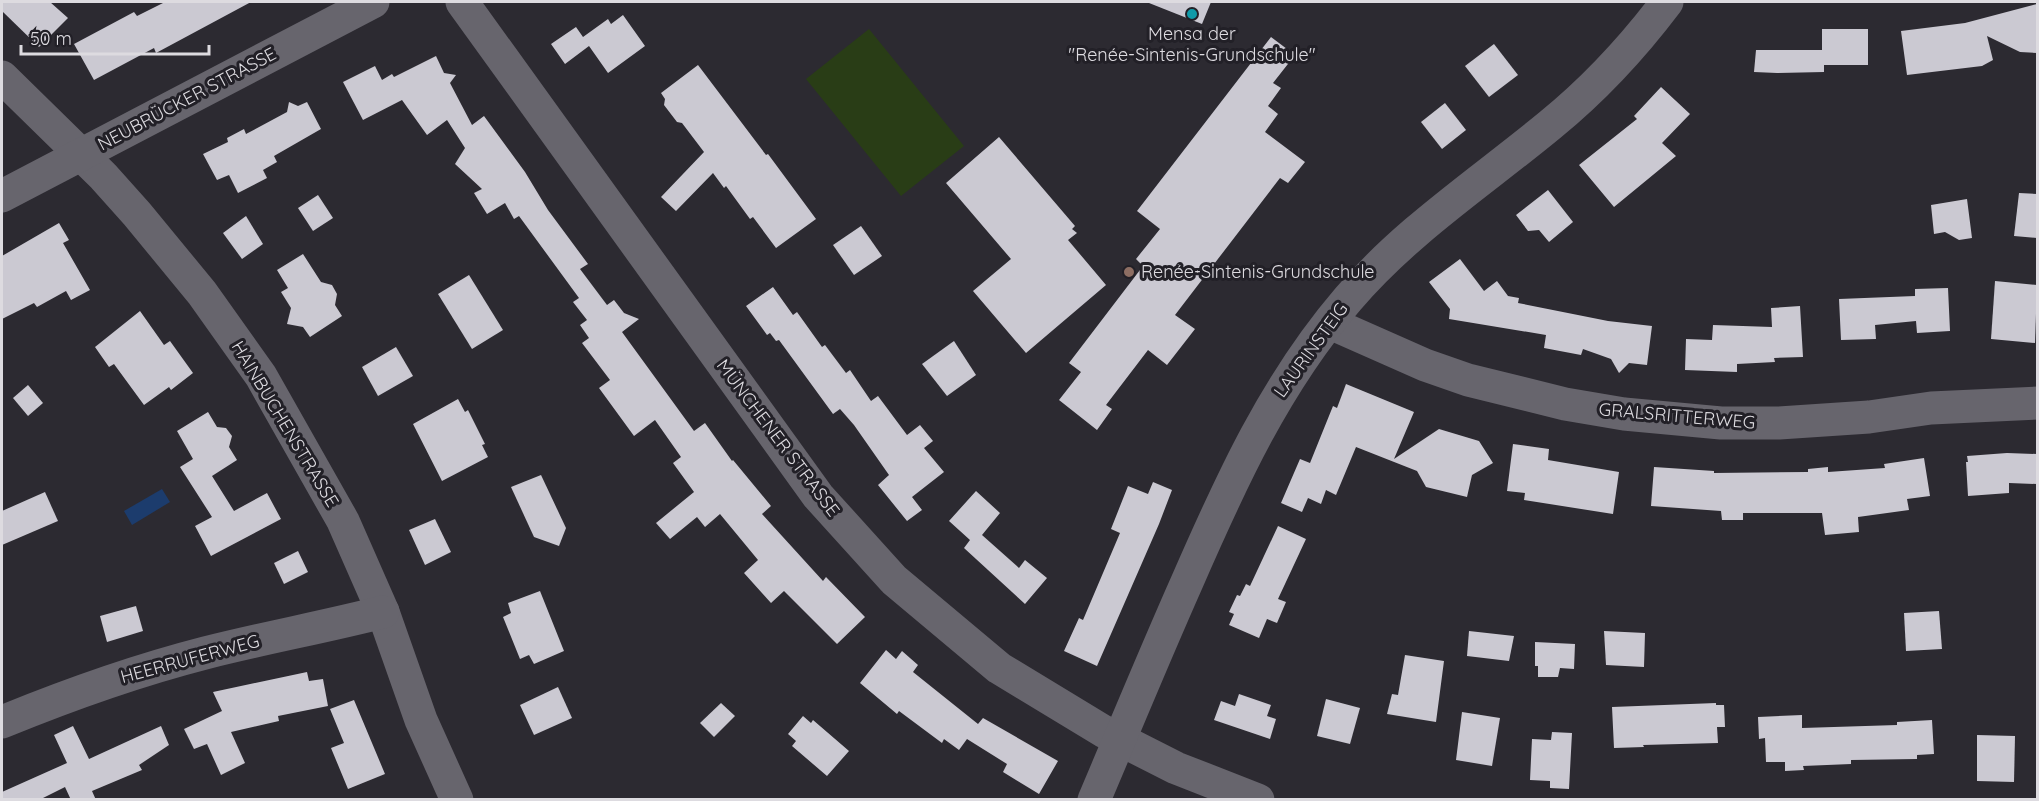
<svg xmlns="http://www.w3.org/2000/svg" width="2039" height="801" font-family="Quicksand,sans-serif">
<rect width="100%" height="100%" fill="#2c2a31"/>
<!-- green -->
<path fill="#293d16" d="M869 29 964 146 901 196 806 79Z"/>
<!-- water -->
<path fill="#1c3c6d" d="M162 489 170 502 132 525 124 511Z"/>
<!-- building -->
<g fill="#cbc9d2">
<path d="M2 2H50L68 18 39 47 2 11Z"/>
<path d="M165 2H251L156 53 154 48 94 80 74 44 134 12 137 16Z"/>
<path d="M1149 2H1211L1202 24 1149 3Z"/>
<path d="M2037 4V53L2020 52 1987 36 1993 60 1982 66 1907 75 1901 31 1965 23Z"/>
<path d="M623 15 645 46 608 73 589 46 565 64 551 44 576 27 583 37 608 19 611 24Z"/>
<path d="M1822 29H1868V65H1824V72L1777 73 1754 72 1756 50H1822Z"/>
<path d="M1271 37 1295 55 1273 83 1281 88 1268 106 1278 114 1265 132 1305 162 1288 183 1280 178 1175 315 1195 329 1167 365 1148 350 1106 405 1112 409 1097 430 1059 400 1081 372 1069 363 1143 266 1136 259 1160 229 1137 211Z"/>
<path d="M1494 44 1518 75 1489 97 1465 66Z"/>
<path d="M436 56 444 73 456 75 450 83 472 125 484 116 525 172 548 210 588 264 580 269 607 305 614 300 624 313 639 319 622 332 694 431 705 423 732 461 733 460 771 506 762 514 823 581 826 577 865 617 837 644 784 591 771 603 744 573 758 560 720 514 705 527 697 517 670 539 656 523 694 492 673 463 681 457 655 420 634 436 599 388 610 380 582 343 589 338 580 325 587 320 573 302 579 298 519 216 514 219 505 203 487 214 474 193 482 189 455 164 465 148 447 120 427 135 402 100 363 120 343 82 375 66 382 80 392 74 394 77Z"/>
<path d="M698 65 766 155 768 154 816 219 776 248 753 217 750 219 726 186 724 188 713 173 676 211 661 197 704 152 682 123 677 122 664 105 665 99 661 93Z"/>
<path d="M1661 87 1690 114 1662 143 1676 156 1614 207 1579 165 1637 119 1634 116Z"/>
<path d="M289 102 298 106 307 102 321 129 274 156 277 162 263 170 267 178 238 193 229 175 217 180 203 154 228 142 227 138 244 129 246 134 287 112Z"/>
<path d="M1445 103 1466 130 1442 149 1421 122Z"/>
<path d="M999 137 1075 226 1072 229 1077 233 1068 240 1106 285 1026 353 973 291 1011 259 946 183Z"/>
<path d="M1548 190 1573 222 1549 242 1539 230 1528 231 1516 215Z"/>
<path d="M2019 193 2037 194V238L2014 236Z"/>
<path d="M318 195 333 218 313 231 298 208Z"/>
<path d="M1967 199 1972 238 1959 240 1945 232 1934 234 1931 205Z"/>
<path d="M246 216 263 244 242 259 223 233Z"/>
<path d="M59 223 69 240 63 243 90 290 71 300 66 291 37 307 34 303 2 319V256Z"/>
<path d="M861 226 882 256 854 275 833 245Z"/>
<path d="M303 254 321 282 332 285 337 294 335 305 342 316 310 337 303 327 287 324 291 308 281 292 288 288 277 270Z"/>
<path d="M1460 259 1484 291 1497 281 1508 296 1519 298 1518 303 1608 321 1652 326 1647 365 1629 363 1619 373 1611 359 1583 349 1581 355 1544 348 1546 335 1449 319 1450 309 1429 282Z"/>
<path d="M469 275 503 330 472 349 438 294Z"/>
<path d="M1995 281 2037 285 2035 343 1991 339Z"/>
<path d="M773 287 793 315 797 312 822 347 825 345 846 373 850 370 871 401 878 396 907 435 920 425 933 441 924 448 944 472 912 497 922 510 907 521 878 485 889 475 854 425 840 409 833 414 779 340 776 341 770 333 767 335 746 306Z"/>
<path d="M1948 288 1950 331 1917 333 1916 321 1875 325 1876 339 1841 340 1839 299 1915 296V289Z"/>
<path d="M1800 306 1803 357 1774 358 1775 362 1737 364V372L1685 370 1686 339 1712 340 1713 325 1772 327 1771 308Z"/>
<path d="M140 311 164 345 170 341 193 373 171 390 169 387 144 405 114 364 109 367 95 347Z"/>
<path d="M954 341 976 375 947 396 922 364Z"/>
<path d="M396 347 413 376 378 396 362 367Z"/>
<path d="M1346 384 1414 412 1394 459 1439 429 1479 441 1493 463 1472 475 1467 497 1426 487 1417 471 1356 447 1336 495 1326 490 1321 504 1308 498 1302 512 1281 503 1300 459 1310 463 1333 406 1337 408Z"/>
<path d="M28 385 43 403 28 416 13 398Z"/>
<path d="M458 399 465 412 468 410 485 444 482 445 488 457 442 481 413 424Z"/>
<path d="M208 412 217 427 226 428 232 436 229 447 237 460 212 476 234 511 267 493 281 519 211 556 195 526 212 517 180 467 193 459 177 431Z"/>
<path d="M1513 444 1549 449 1548 460 1619 472 1613 514 1524 500 1525 493 1507 491Z"/>
<path d="M2007 453 2037 454V484L2009 483V493L1968 496 1966 462H1968L1967 456Z"/>
<path d="M1924 458 1930 496 1907 499 1909 510 1858 517 1859 532 1825 535 1822 513H1743V520H1722L1721 511 1651 506 1654 467 1714 471V473L1808 472V469L1828 467V472L1885 468 1884 464Z"/>
<path d="M541 475 566 528 559 546 534 537 511 487Z"/>
<path d="M1153 482 1172 490 1159 524 1097 666 1064 651 1079 618 1083 620 1120 533 1111 529 1128 486 1148 494Z"/>
<path d="M976 491 1000 513 982 535 1019 568 1025 560 1047 578 1025 604 964 548 970 540 949 521Z"/>
<path d="M45 492 58 521 2 545V511Z"/>
<path d="M435 519 451 552 425 565 409 530Z"/>
<path d="M1278 526 1306 539 1278 599 1286 602 1277 623 1267 619 1259 638 1229 625 1234 614 1229 612 1237 595 1240 596 1246 584 1250 586Z"/>
<path d="M298 551 308 572 284 584 274 563Z"/>
<path d="M540 591 564 651 534 664 529 655 520 659 503 617 511 613 508 603Z"/>
<path d="M136 606 143 631 107 642 100 616Z"/>
<path d="M1939 611 1942 649 1906 651 1904 613Z"/>
<path d="M1469 631 1514 636 1509 661 1467 656Z"/>
<path d="M1604 631 1645 633 1644 667 1606 665Z"/>
<path d="M1535 642 1575 644 1574 669 1560 668 1558 677H1538V666H1535Z"/>
<path d="M886 650 896 659 902 651 918 665 913 672 978 724 983 718 1058 761 1039 794 1003 772 1007 764 967 739 959 750 944 739 942 743 899 711 897 714 860 683Z"/>
<path d="M1405 655 1444 661 1436 722 1387 714 1392 694 1398 695Z"/>
<path d="M307 672 309 681 323 679 328 706 278 716 279 721 231 732 245 763 221 775 207 744 194 749 184 729 222 711 213 692Z"/>
<path d="M558 687 572 718 534 735 520 705Z"/>
<path d="M1239 694 1271 705 1267 716 1276 719 1270 739 1214 720 1221 701 1235 706Z"/>
<path d="M1326 699 1360 708 1350 744 1317 736Z"/>
<path d="M354 700 385 774 348 789 331 748 344 743 330 709Z"/>
<path d="M721 703 735 716 714 737 700 723Z"/>
<path d="M1716 703V705H1724L1725 727H1717L1718 743 1643 745 1644 747 1614 748 1612 707Z"/>
<path d="M1462 712 1500 718 1492 766 1456 760Z"/>
<path d="M1802 715V728L1897 725V722L1932 720 1934 754 1917 755V759L1851 760V764L1803 766 1804 770 1785 771V762H1766L1765 738 1759 739 1758 717Z"/>
<path d="M803 716 811 723 813 720 849 751 827 776 792 746 796 741 788 734Z"/>
<path d="M73 726 89 759 161 726 169 745 139 765 142 770 92 791 96 800H71L65 787 39 800H2V792L67 763 54 735Z"/>
<path d="M1552 732 1572 733 1569 789 1550 788V781L1530 780 1532 739 1551 740Z"/>
<path d="M1977 735 2015 736 2014 782 1977 781Z"/>
</g>
<g fill="none" stroke-linecap="round" stroke-linejoin="round">
<!-- minor -->
<g stroke="#67656d" stroke-width="33">
<path d="M462 2 818 496 894 580 999 668 1103 731 1176 768 1258 800"/>
<path d="M2 77 103 176 137 214 202 293 261 376 343 521 383 612 421 720 457 800"/>
<path d="M2 196 373 2"/>
<path d="M1330 323 1425 365 1468 380 1565 404 1624 414 1721 423H1779L1869 417 1931 408 2038 403"/>
<path d="M2 722C68 695 135 671 205 653 264 638 324 627 383 612"/>
<path d="M1094 800C1125 727 1155 654 1187 582 1231 481 1275 384 1348 299 1406 231 1481 182 1550 125 1593 90 1633 47 1667 2"/>
</g>
</g>
<!-- markers -->
<circle fill="#0f9aa8" stroke="#222027" stroke-width="2" cx="1192" cy="14" r="6"/>
<circle fill="#8d6e63" stroke="#222027" stroke-width="2" cx="1129" cy="272" r="6"/>
<g text-anchor="middle" stroke-width="6" stroke-linejoin="round" paint-order="stroke">
<!-- poi labels -->
<g font-size="18" fill="#dddbe0" stroke="#222027">
<text x="1192" y="40">Mensa der<tspan x="1192" dy="21">"Renée-Sintenis-Grundschule"</tspan></text>
<text x="1141" y="278" text-anchor="start">Renée-Sintenis-Grundschule</text>
</g>
<!-- street labels -->
<g font-size="18" fill="#dddbe0" stroke="#222027">
<text transform="translate(187 99) rotate(-28)" y="6">NEUBRÜCKER STRASSE</text>
<text transform="translate(1311 350) rotate(-54)" y="6">LAURINSTEIG</text>
<text transform="translate(1677 416) rotate(5)" y="6">GRALSRITTERWEG</text>
<text transform="translate(285 424) rotate(59)" y="6">HAINBUCHENSTRASSE</text>
<text transform="translate(778 438) rotate(53)" y="6">MÜNCHENER STRASSE</text>
<text transform="translate(190 659) rotate(-15)" y="6">HEERRUFERWEG</text>
</g>
</g>
<!-- border -->
<rect width="2039" height="801" fill="none" stroke="#dddbe0" stroke-width="6"/>
<!-- scale -->
<path d="M21 45v9h188v-9" fill="none" stroke="#dddbe0" stroke-width="3"/>
<text x="30" y="45" font-size="18" fill="#dddbe0" stroke="#222027" stroke-width="4.5" paint-order="stroke">50 m</text>
</svg>
